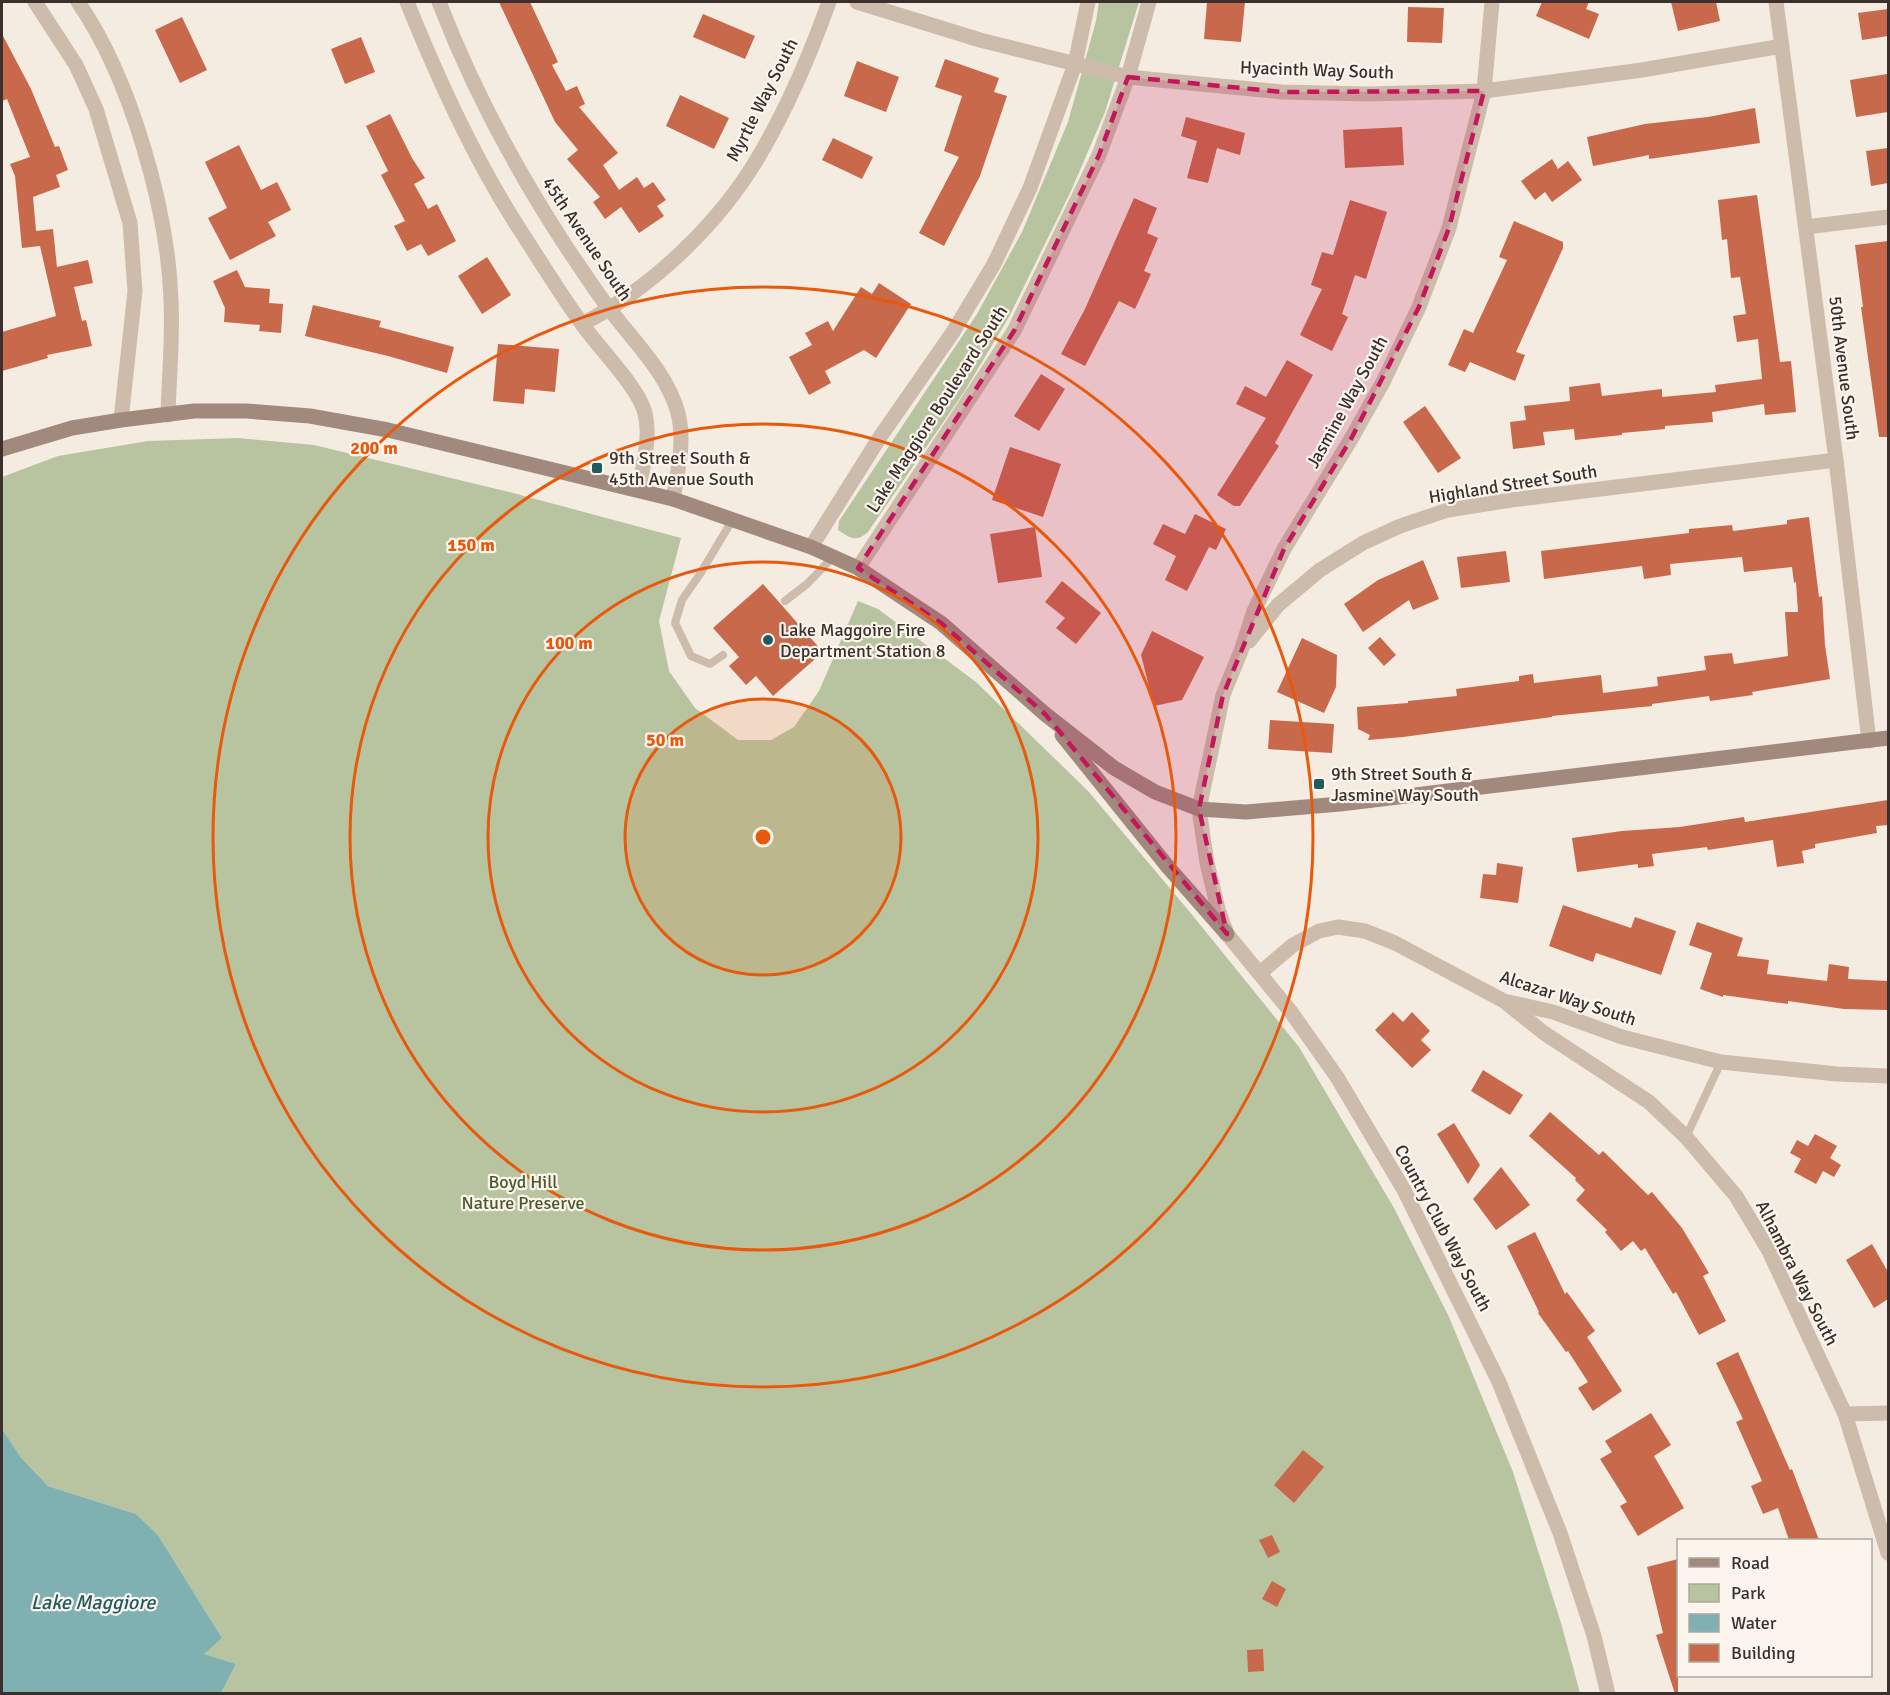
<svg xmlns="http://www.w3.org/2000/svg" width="1890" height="1695" font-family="Signika,sans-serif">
<rect width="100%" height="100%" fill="#f4ebe1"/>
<!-- green -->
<g fill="#b8c4a0">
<path d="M1099 2H1139L1105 112 1071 191 1009 317 964 392 868 532C855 543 851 538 838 530L839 521 977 314 1022 232 1068 122 1096 21Z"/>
<path d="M238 438 314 445 513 493 681 538 659 621 669 671 695 708 738 740H771L794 727 819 691 858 601 878 609 976 682 1088 791 1189 911 1299 1047 1394 1208 1449 1317 1513 1472 1561 1623 1580 1693H221L236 1664 203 1654 222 1638 158 1535 136 1514 48 1486 21 1459 2 1429V477L58 456 148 441Z"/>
</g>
<!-- water -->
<path fill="#7fb0b2" d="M2 1429 21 1458 48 1486 136 1514 158 1535 222 1638 204 1654 236 1664 221 1693H2Z"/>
<!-- building -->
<g fill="#c8694b">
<path d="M499 2H530L558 62 552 65 566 91 577 86 585 104 579 107 618 153 603 165 619 190 637 177 644 188 653 182 666 200 657 206 664 216 639 233 621 207 605 219 593 202 600 197 567 159 578 150 555 122Z"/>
<path d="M1207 2H1245L1241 42 1204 39Z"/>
<path d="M1542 2H1589L1586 9 1599 14 1589 39 1536 16Z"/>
<path d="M1671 2H1716L1720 21 1678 31Z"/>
<path d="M1408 7 1444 8 1442 43 1407 42Z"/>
<path d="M1888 9V36L1862 40 1858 13Z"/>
<path d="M703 14 755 36 745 59 693 37Z"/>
<path d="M182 17 207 70 180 83 155 30Z"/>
<path d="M2 34 31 89 55 147 59 146 68 170 56 175 60 187 33 197 36 231 53 229 57 267 88 260 93 283 74 287 82 321 86 320 92 346 47 355 48 358 2 371V332L56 316 40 246 22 248 15 176 10 164 30 157 7 99 2 101Z"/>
<path d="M361 37 375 72 345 84 331 49Z"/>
<path d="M945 59 999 78 994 92 1007 96 980 176 944 246 919 233 959 157 944 151 962 96 935 87Z"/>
<path d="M857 61 899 77 886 112 844 96Z"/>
<path d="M1887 74 1888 112 1856 117 1850 80Z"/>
<path d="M680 95 729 118 714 149 666 126Z"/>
<path d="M1755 108 1760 143 1649 159V155L1593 166 1587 137 1645 124 1708 117Z"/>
<path d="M390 114 412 158 425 178 414 184 428 209 437 204 456 241 428 256 421 244 407 251 394 226 405 221 381 175 388 171 366 126Z"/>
<path d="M1186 117 1245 133 1240 155 1217 148 1208 183 1187 178 1197 141 1181 136Z"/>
<path d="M1402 127 1404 165 1345 168 1343 130Z"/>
<path d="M833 138 873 157 862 179 822 160Z"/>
<path d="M239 145 261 190 277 182 291 210 268 222 276 236 230 260 208 218 227 208 205 162Z"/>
<path d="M1888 148V183L1871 186 1866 151Z"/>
<path d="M1552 159 1558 169 1568 161 1582 180 1552 202 1545 192 1535 200 1521 181Z"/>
<path d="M1757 195 1780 362 1791 361 1796 412 1765 415 1764 404 1712 412 1713 422 1665 426V429L1622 433V435L1575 440 1574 429 1543 432 1545 445 1513 449 1510 422 1526 420 1524 406 1570 401 1569 387 1600 383 1602 396 1662 389V397L1716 392 1715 385 1762 379 1758 339 1737 342 1733 316 1746 314 1740 277 1731 278 1727 239 1722 240 1718 200Z"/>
<path d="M1134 198 1157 208 1147 233 1158 238 1144 271 1151 274 1135 309 1119 301 1085 366 1061 354 1085 309Z"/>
<path d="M1350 200 1387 212 1366 279 1355 275 1342 314 1348 317 1332 351 1300 335 1322 289 1311 285 1322 252 1333 255Z"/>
<path d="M1514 221 1563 242V248L1516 352 1525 355 1515 381 1470 362 1465 372 1448 365 1464 329 1473 333 1507 260 1499 257Z"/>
<path d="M1888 241V437H1879L1861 307H1863L1855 245Z"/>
<path d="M487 257 511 295 482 314 458 276Z"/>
<path d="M237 270 245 287 270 289 269 303 283 304 281 333 259 331 260 325 224 322 225 308 213 281Z"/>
<path d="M879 283 911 304 876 358 864 350 825 371 831 383 809 395 789 357 812 345 805 333 828 321 833 331 861 287 872 294Z"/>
<path d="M313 305 381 321 379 327 454 347 447 373 388 356 305 336Z"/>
<path d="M498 344 559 349 555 392 525 389 524 404 493 401Z"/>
<path d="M1287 360 1313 375 1275 443 1279 446 1240 506H1234L1217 495 1266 418 1236 404 1245 386 1266 397Z"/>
<path d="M1041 374 1065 389 1039 431 1014 416Z"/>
<path d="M1425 406 1461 458 1438 473 1403 422Z"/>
<path d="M1010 447 1061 464 1043 517 992 500Z"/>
<path d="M1195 514 1226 529 1216 550 1209 547 1187 591 1165 580 1176 556 1153 544 1163 524 1185 534Z"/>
<path d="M1809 517 1819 597 1822 596 1825 645 1830 679 1752 692 1753 695 1710 701 1709 696 1652 704V706L1552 716V717L1403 737 1368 740 1370 735 1358 729 1357 707 1408 703V701L1457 696 1456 689 1519 681V676L1533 674 1534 683 1601 675 1603 693 1658 686 1657 677 1706 670 1704 656 1732 653 1734 664 1788 656 1785 612H1798L1796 582 1794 583 1792 567 1744 572 1742 557 1670 564 1671 575 1644 579 1642 566 1544 579 1541 551 1689 533V529L1732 525 1733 531 1787 524V520Z"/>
<path d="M1035 527 1042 577 998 583 990 534Z"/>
<path d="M1506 551 1510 582 1461 588 1457 557Z"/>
<path d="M1423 560 1439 599 1413 610 1409 600 1363 632 1344 604 1378 580Z"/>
<path d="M1062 581 1101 613 1076 644 1056 628 1065 618 1045 602Z"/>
<path d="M763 584 823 652 773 696 756 676 746 685 729 666 739 657 713 628Z"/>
<path d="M1152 631 1204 657 1182 700 1154 706 1141 655Z"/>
<path d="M1380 637 1396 655 1384 666 1368 648Z"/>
<path d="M1302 638 1337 655 1336 687 1324 713 1277 692Z"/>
<path d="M1270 720 1334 724 1332 753 1268 749Z"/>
<path d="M1888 800V825L1876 826 1877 833 1815 844V848L1802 851 1804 863 1777 867 1773 840 1708 850 1707 847 1652 854 1654 866 1638 868V864L1577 872 1572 838 1622 831 1680 827 1744 817 1745 822Z"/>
<path d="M1497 863 1523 867 1518 903 1480 898 1483 874 1496 875Z"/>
<path d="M1563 905 1631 928 1635 917 1676 931 1661 975 1596 953 1593 962 1549 946Z"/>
<path d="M1697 922 1743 938 1737 956 1769 960 1767 974 1827 981 1829 964 1849 967 1848 979 1888 981V1010L1844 1009 1788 1001V1004L1723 995V997L1700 989 1712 953 1689 945Z"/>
<path d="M1393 1012 1403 1022 1412 1012 1430 1031 1421 1040 1431 1050 1412 1068 1375 1030Z"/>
<path d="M1483 1070 1523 1095 1510 1115 1471 1091Z"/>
<path d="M1550 1112 1599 1155 1603 1151 1648 1195 1652 1192 1682 1228 1709 1273 1703 1276 1726 1321 1699 1335 1676 1292 1673 1294 1645 1248 1641 1251 1633 1241 1621 1251 1605 1232 1607 1230 1576 1200 1585 1190 1575 1180 1576 1178 1529 1136Z"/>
<path d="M1454 1123 1480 1165 1468 1184 1437 1134Z"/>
<path d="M1815 1134 1837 1146 1830 1158 1841 1165 1834 1177 1823 1171 1816 1184 1794 1172 1801 1159 1790 1153 1797 1140 1808 1146Z"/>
<path d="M1501 1167 1530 1205 1496 1230 1473 1199Z"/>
<path d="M1535 1232 1565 1294 1567 1292 1595 1331 1587 1337 1622 1391 1593 1411 1578 1388 1588 1382 1568 1351 1566 1352 1538 1313 1539 1312 1507 1246Z"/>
<path d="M1872 1244 1888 1272V1299L1874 1308 1846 1260Z"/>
<path d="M1738 1352 1790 1470 1792 1469 1819 1540H1789L1778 1508 1763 1514 1751 1486 1762 1481 1736 1422 1743 1419 1716 1363Z"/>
<path d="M1651 1413 1671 1445 1654 1456 1684 1508 1638 1536 1620 1506 1627 1502 1600 1459 1612 1452 1605 1441Z"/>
<path d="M1303 1450 1324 1467 1294 1503 1274 1485Z"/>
<path d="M1272 1535 1280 1552 1268 1558 1259 1540Z"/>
<path d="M1678 1559V1694H1675L1656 1635 1663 1633 1647 1567Z"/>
<path d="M1272 1581 1286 1589 1277 1607 1262 1599Z"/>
<path d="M1263 1649 1264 1671 1248 1672 1247 1650Z"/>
</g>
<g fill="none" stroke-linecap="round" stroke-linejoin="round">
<!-- service -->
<g stroke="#cdbbac" stroke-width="8">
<path d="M785 601 807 584 833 557"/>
<path d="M723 655 710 664 691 656 675 623 682 600 700 574 733 519"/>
<path d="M1686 1137 1721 1062"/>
</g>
<!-- minor -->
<g stroke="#cdbbac" stroke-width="15">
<path d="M35 2 76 65 96 109 130 223 135 291 121 420"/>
<path d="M78 2C130 77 168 209 171 300 173 338 169 377 168 415"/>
<path d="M857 2 980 40 1128 77 1282 92 1368 94 1484 91 1642 70 1782 46"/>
<path d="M1776 2 1836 460 1869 741"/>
<path d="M1806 227 1888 217"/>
<path d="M582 324C652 288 719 224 759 156 788 107 810 55 829 2"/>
<path d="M811 547 880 437 953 332 994 264 1030 188 1075 64 1088 2"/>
<path d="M858 568 1014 331 1099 155 1128 77 1149 2"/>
<path d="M1249 641 1278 605 1320 570 1363 543 1400 526 1448 510 1511 500 1836 460"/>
<path d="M1199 809 1223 695 1241 651 1254 611 1284 549 1351 439 1383 382 1419 307 1449 228 1484 91 1492 2"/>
<path d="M1260 973 1293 945 1319 931 1338 927 1365 931 1395 943 1504 1001 1553 1012 1622 1037 1721 1062 1837 1074 1888 1076"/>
<path d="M1504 1001 1544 1033 1649 1102 1686 1137 1736 1196 1769 1251 1845 1414 1888 1553"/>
<path d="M1845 1414 1888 1413"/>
</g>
<!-- tertiary -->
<g stroke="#cdbbac" stroke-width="15">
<path d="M407 2C439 81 475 161 522 233 542 264 561 295 582 324 598 347 639 388 645 413 651 438 643 464 639 489"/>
<path d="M439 2C473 90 517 172 569 251 583 271 596 292 611 311 635 343 667 373 678 413 685 441 678 471 673 499"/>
<path d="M1199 809 1207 863 1218 909 1227 934 1291 1012 1337 1077 1404 1190 1499 1382 1560 1533 1594 1636 1608 1694"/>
</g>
<!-- secondary -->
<g stroke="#a18a7d" stroke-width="15">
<path d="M2 449 72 428 121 420 194 411H246L310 416 388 430 673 499 811 547 858 568 941 623 1045 714 1114 768 1155 792 1199 809 1246 812 1340 804 1888 738"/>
<path d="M1062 735 1168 867 1227 934"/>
</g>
</g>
<!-- marked area -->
<path fill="#c2185b" fill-opacity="0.2" stroke="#c2185b" stroke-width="4.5" stroke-dasharray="12 8" stroke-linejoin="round" d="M1128 77 1282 92 1484 91 1449 228 1419 307 1351 439 1284 549 1223 695 1199 809 1227 934 1045 714 941 623 858 568 1014 331 1099 155Z"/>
<!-- distance rings -->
<circle cx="763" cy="837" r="138" fill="#e8590c" fill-opacity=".12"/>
<g fill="none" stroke="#e8590c" stroke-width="3">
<circle cx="763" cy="837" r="138"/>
<circle cx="763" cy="837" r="275"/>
<circle cx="763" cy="837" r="413"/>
<circle cx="763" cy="837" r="550"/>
</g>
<!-- markers -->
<g fill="#1f5a5e" stroke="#fbf5ee" stroke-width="2">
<rect x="591" y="462" width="12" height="12" rx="3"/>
<circle cx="768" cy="640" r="6"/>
<rect x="1313" y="778" width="12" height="12" rx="3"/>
</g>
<g text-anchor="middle" stroke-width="4.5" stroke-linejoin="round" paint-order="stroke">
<!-- street labels -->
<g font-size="18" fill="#3b302b" stroke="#fbf5ee">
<text transform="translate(1317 70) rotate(2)" y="6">Hyacinth Way South</text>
<text transform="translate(762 100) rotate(-63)" y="6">Myrtle Way South</text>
<text transform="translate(587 239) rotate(56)" y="6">45th Avenue South</text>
<text transform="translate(1844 368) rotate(83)" y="6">50th Avenue South</text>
<text transform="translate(1347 402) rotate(-61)" y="6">Jasmine Way South</text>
<text transform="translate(937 409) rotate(-57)" y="6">Lake Maggiore Boulevard South</text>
<text transform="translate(1513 484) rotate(-9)" y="6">Highland Street South</text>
<text transform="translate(1568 998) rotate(18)" y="6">Alcazar Way South</text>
<text transform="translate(1443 1228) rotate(62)" y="6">Country Club Way South</text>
<text transform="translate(1797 1273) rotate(63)" y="6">Alhambra Way South</text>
</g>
<!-- poi labels -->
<g font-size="18" fill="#3b302b" stroke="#fbf5ee" text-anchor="start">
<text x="609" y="464">9th Street South &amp;<tspan x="609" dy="21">45th Avenue South</tspan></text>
<text x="780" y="636">Lake Maggoire Fire<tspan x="780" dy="21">Department Station 8</tspan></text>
<text x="1331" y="780">9th Street South &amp;<tspan x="1331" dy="21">Jasmine Way South</tspan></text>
</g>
<!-- park labels -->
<g font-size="18" fill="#4a5a2e" stroke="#fbf5ee">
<text x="523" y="1188">Boyd Hill<tspan x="523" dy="21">Nature Preserve</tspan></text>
</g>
<!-- water labels -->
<g font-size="20" font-style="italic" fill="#1f5a5e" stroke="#fbf5ee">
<text x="93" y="1609">Lake Maggiore</text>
</g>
</g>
<circle cx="763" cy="837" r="9" fill="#e8590c" stroke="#fbf5ee" stroke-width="3"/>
<g font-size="18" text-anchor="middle" font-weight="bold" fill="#e8590c" stroke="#fbf5ee" stroke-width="4.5" stroke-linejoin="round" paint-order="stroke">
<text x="374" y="454">200 m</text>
<text x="471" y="551">150 m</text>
<text x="569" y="649">100 m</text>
<text x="665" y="746">50 m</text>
</g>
<!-- border -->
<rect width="1890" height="1695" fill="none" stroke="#3b302b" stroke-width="6"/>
<!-- legend -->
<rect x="1677" y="1539" width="195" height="138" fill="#fbf5ee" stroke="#aea6a0" stroke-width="1.5"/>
<rect x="1689" y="1558" width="30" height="9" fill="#a18a7d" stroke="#aea6a0" stroke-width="1.5"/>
<text x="1731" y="1569" font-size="18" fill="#3b302b">Road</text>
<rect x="1689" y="1584" width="30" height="18" fill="#b8c4a0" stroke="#aea6a0" stroke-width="1.5"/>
<text x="1731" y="1599" font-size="18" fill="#3b302b">Park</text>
<rect x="1689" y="1614" width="30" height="18" fill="#7fb0b2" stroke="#aea6a0" stroke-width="1.5"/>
<text x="1731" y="1629" font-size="18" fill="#3b302b">Water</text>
<rect x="1689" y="1644" width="30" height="18" fill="#c8694b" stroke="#aea6a0" stroke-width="1.5"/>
<text x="1731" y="1659" font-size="18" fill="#3b302b">Building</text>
</svg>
